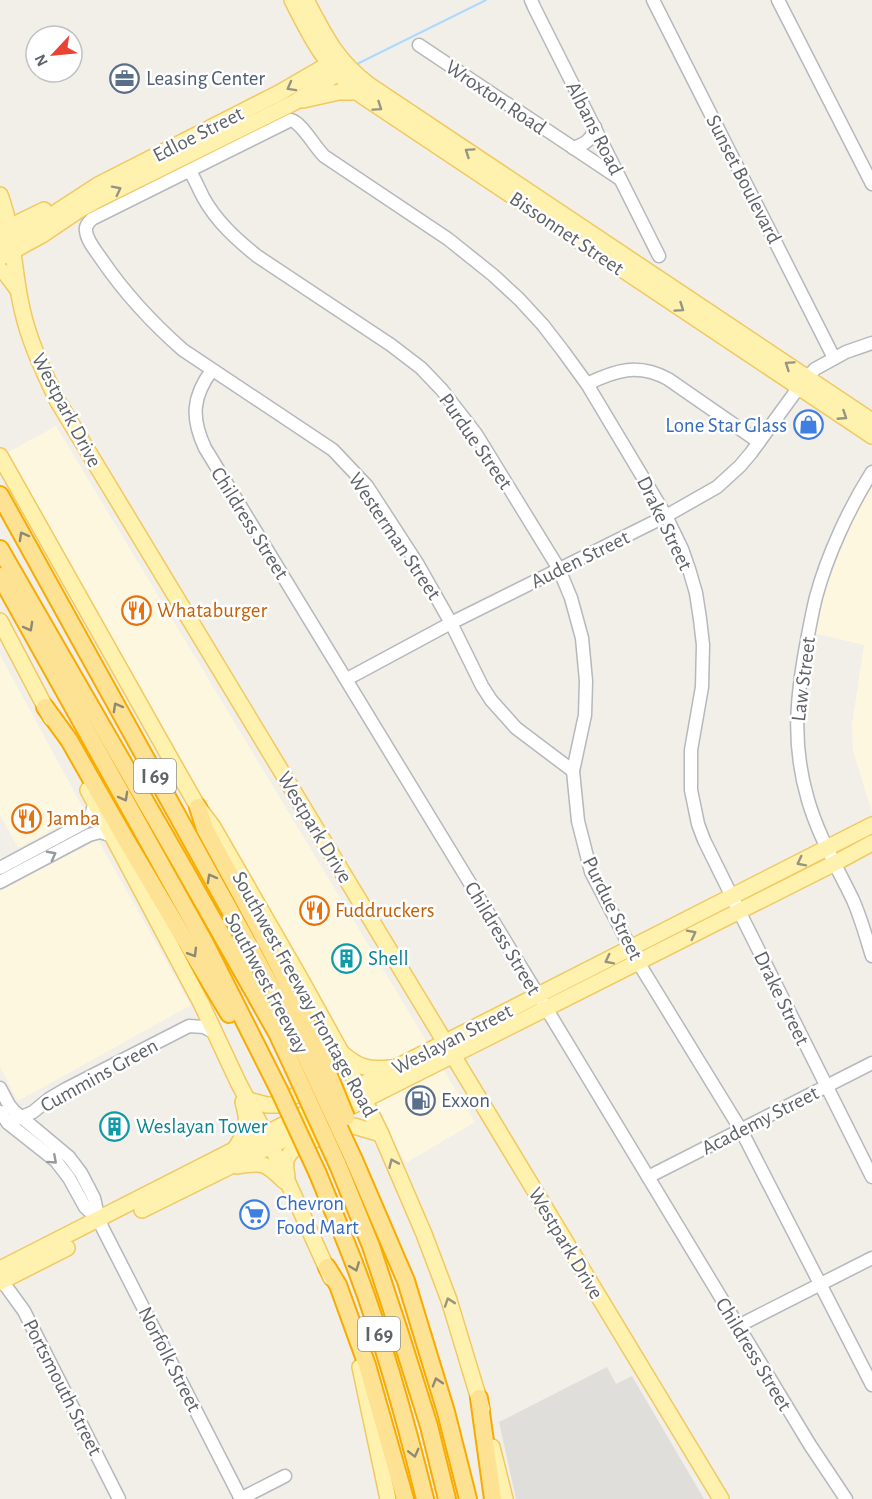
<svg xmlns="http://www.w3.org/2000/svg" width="872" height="1499" font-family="'Alegreya Sans',sans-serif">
<rect width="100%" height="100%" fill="#f1efe8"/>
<!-- commercial -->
<g fill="#fef7e0">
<path d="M56 426 475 1122 406 1163 5 454Z"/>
<path d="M872 484V812L853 751 852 725 864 645 814 633 828 580 848 528 862 499Z"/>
<path d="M0 655 83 808 78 816 18 848 0 815Z"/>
<path d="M98 840 191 1005 18 1101 0 1067V891Z"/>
</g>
<!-- industrial -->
<path fill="#e0deda" d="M607 1367 616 1384 632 1376 704 1499H516L499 1422Z"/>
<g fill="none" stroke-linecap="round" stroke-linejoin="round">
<!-- stream -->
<path stroke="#aadaff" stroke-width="2" d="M355 65 486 0"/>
<defs>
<g id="minor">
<path d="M531 0 534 7 659 256"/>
<path d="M653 0 834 358"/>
<path d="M778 0 872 184"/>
<path d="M419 45 620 179"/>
<path d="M573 148C585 144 592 140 595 127"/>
<path d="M190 171C195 180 199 189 203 197 216 221 236 239 257 256L391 345 421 368 442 390 476 434 559 569 571 598 582 638 586 681 585 715 573 771 578 821 591 872 638 962 741 1130 872 1385"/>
<path d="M212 370C192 397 191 418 205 448L546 1008 810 1445 846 1499"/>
<path d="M587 384C616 370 638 363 668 379L759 442"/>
<path d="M872 472C849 508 827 556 816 597 812 613 809 630 806 646 796 700 792 746 808 800 818 835 837 867 853 900 861 918 866 937 872 956"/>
<path d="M347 679 451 623 666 516 717 487 740 466 751 453 799 387 815 369 846 352 872 343"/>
<path d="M573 771 516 728 491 700 482 686 451 623 417 563 367 486 333 450 183 350C150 321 126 295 102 260 96 251 87 241 86 231 85 226 88 223 92 219L291 120C302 123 314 146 324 156L448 239 493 275 519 299 543 325 563 351 587 384 666 516 682 549 689 569 696 593 700 619 703 645 702 687 691 750V790L698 824 704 840 739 911 872 1177"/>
<path d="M0 868 84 823 91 815 95 802"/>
<path d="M0 882 89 835 100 832 113 836"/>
<path d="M0 1088 9 1105 14 1111 69 1157 81 1173 94 1198 99 1220 103 1229 241 1499"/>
<path d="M0 1112 8 1123 56 1161 69 1178 85 1207 99 1220"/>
<path d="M8 1123 33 1112 49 1099 66 1089 189 1026 204 1027 215 1033"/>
<path d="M648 1177 872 1063"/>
<path d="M0 1278 24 1311 119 1499"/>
<path d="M738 1326 872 1258"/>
<path d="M240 1499 285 1476"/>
</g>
<g id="major">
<path d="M292 0C312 40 325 66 361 95L872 436"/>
<path d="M306 0C325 36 336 60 369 85L872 421"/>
<path d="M303 100 339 92H358"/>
<path d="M0 195C14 232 13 271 22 309 29 341 43 370 57 400L721 1499"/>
<path d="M1 231 44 210"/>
<path d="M0 244 38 224 98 185 279 93 329 64 337 63"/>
<path d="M0 258 42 235 79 210 101 198 295 102 328 80 336 73 341 66"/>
<path d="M0 270 6 274 18 290"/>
<path d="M0 456 182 779 198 807 213 827 300 978 341 1052 381 1134 424 1234 449 1300 482 1409"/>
<path d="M0 621 51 718"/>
<path d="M88 790 201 1003 238 1082 271 1145 331 1278"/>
<path d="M343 1054C359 1068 369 1070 390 1068"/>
<path d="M248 1100 267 1105H277L335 1074 340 1067 341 1052"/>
<path d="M233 1152C247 1131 250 1126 243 1102"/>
<path d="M237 1166C263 1162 265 1162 284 1181"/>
<path d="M287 1176C284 1161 285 1157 297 1146L354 1126 381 1134"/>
<path d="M142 1210 364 1100 835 863 872 843"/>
<path d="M0 1269 872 825"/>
<path d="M0 1282 67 1248"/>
<path d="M360 1367 388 1499"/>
<path d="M492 1447 505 1499"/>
</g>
<g id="highway">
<path d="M0 495 243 934 275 994 307 1059"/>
<path d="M0 549 182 865 277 1033 293 1067"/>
<path d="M0 576 206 945 279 1090"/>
<path d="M45 707 69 740 126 840 229 1014"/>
<path d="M198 807 205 829C245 903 287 976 320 1054"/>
<path d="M354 1160 406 1281 446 1412 468 1499"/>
<path d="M338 1165 371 1246 401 1337 429 1426 447 1499"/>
<path d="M318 1174C331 1206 345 1239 357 1271 385 1345 406 1422 425 1499"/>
<path d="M327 1267 338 1285 367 1365 405 1499"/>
<path d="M479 1398 493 1499"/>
</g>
</defs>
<!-- minor casing -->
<use href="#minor" stroke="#b5b8bc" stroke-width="15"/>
<!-- major casing -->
<use href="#major" stroke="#f2c960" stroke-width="18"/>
<!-- highway casing -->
<use href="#highway" stroke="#f9ab00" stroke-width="20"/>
<!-- minor -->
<use href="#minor" stroke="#fff" stroke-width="12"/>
<!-- major -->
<use href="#major" stroke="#fff2af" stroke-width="15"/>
<!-- highway -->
<use href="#highway" stroke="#fde293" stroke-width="16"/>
<defs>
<g id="highway-bridge">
<path d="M320 1054 346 1117"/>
<path d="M307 1059 354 1160"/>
<path d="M293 1067 338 1165"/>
<path d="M279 1090 318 1174"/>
</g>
</defs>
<!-- highway-bridge casing -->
<use href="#highway-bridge" stroke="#f9ab00" stroke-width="20" stroke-linecap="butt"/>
<!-- highway-bridge -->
<use href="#highway-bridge" stroke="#fde293" stroke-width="16"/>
</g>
<!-- one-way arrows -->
<defs><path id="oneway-chevron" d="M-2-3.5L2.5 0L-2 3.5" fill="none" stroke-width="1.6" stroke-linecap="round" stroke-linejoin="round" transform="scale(1.5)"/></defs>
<g stroke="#979581">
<use href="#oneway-chevron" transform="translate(291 87) rotate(151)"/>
<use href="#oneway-chevron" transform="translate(378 107) rotate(34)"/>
<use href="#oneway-chevron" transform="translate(469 152) rotate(-146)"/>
<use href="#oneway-chevron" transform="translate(117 190) rotate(-27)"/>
<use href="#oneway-chevron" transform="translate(680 308) rotate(34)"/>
<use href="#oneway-chevron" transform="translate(789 365) rotate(-146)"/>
<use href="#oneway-chevron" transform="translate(843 416) rotate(33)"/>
<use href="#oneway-chevron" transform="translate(801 862) rotate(153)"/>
<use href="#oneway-chevron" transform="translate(692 934) rotate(-27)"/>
<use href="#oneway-chevron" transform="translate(609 960) rotate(153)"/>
<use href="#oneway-chevron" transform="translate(393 1163) rotate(-114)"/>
<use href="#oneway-chevron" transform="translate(449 1302) rotate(-109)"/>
</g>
<g stroke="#8e8975">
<use href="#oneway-chevron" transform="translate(23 536) rotate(-119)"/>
<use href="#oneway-chevron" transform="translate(29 627) rotate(61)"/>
<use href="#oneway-chevron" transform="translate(117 707) rotate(-119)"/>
<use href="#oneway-chevron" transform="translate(124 797) rotate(61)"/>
<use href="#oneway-chevron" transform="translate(211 878) rotate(-119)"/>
<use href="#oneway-chevron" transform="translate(193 953) rotate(59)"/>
<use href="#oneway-chevron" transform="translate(355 1267) rotate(69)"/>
<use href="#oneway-chevron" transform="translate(437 1382) rotate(-107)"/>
<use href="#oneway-chevron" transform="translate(414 1453) rotate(76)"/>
</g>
<g stroke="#979a9d">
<use href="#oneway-chevron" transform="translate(52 855) rotate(-28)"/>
<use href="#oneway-chevron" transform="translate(53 1160) rotate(42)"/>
</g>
<!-- icons -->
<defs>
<symbol id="office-ring" viewBox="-11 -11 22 22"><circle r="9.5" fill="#fff" stroke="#5c6f8a" stroke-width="1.5"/><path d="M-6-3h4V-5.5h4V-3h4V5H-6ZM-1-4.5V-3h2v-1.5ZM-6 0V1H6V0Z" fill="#5c6f8a"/></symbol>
<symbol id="shop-ring" viewBox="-11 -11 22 22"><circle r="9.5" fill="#fff" stroke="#3f7fe0" stroke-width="1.5"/><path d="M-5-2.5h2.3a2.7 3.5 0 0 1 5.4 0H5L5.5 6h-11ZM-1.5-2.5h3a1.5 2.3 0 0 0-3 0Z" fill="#3f7fe0"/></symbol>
<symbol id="restaurant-ring" viewBox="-11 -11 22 22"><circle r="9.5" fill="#fff" stroke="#e8710a" stroke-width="1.5"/><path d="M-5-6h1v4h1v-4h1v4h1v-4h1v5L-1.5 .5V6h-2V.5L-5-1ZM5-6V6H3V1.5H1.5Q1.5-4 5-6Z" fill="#e8710a"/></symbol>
<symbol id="building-ring" viewBox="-11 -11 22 22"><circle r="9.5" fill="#fff" stroke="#0f9aa8" stroke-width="1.5"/><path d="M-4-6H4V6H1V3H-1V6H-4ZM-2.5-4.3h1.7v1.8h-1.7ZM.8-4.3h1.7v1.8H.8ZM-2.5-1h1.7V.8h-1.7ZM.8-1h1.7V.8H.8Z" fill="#0f9aa8"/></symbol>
<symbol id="fuel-ring" viewBox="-11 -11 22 22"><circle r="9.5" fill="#fff" stroke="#5c6f8a" stroke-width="1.5"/><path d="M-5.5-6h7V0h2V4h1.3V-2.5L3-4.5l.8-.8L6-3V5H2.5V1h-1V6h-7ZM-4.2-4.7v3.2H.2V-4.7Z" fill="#5c6f8a"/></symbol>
<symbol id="supermarket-ring" viewBox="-11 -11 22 22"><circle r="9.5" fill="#fff" stroke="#3f7fe0" stroke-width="1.5"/><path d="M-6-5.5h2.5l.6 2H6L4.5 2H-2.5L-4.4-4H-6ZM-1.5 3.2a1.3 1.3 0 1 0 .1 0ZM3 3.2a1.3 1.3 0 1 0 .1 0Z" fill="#3f7fe0"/></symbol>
</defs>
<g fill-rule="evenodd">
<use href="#office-ring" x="108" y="62" width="33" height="33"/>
<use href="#shop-ring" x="792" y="408" width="33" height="33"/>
<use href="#restaurant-ring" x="120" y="594" width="33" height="33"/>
<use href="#restaurant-ring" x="10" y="802" width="33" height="33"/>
<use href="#restaurant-ring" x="298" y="894" width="33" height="33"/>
<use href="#building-ring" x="330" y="942" width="33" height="33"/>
<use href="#fuel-ring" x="404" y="1084" width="33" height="33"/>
<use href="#building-ring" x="98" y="1110" width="33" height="33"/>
<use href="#supermarket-ring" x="238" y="1198" width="33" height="33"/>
</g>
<g text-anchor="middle" stroke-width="5" stroke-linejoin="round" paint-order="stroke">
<!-- shield labels -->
<g fill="#fff" stroke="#8f9295" stroke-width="1.5">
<rect x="134" y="759" width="42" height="34" rx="4.5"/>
<rect x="358" y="1317" width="42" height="34" rx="4.5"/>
</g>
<g font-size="20" font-weight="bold" fill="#5f6368">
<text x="155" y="783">I 69</text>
<text x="379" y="1341">I 69</text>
</g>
<!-- service labels -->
<g font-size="21" fill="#4e5e75" stroke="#fff" text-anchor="start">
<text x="146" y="85">Leasing Center</text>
<text x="441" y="1107">Exxon</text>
</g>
<!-- street labels -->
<g font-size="21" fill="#5f6368" stroke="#fff">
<text transform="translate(496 97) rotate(34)" y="7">Wroxton Road</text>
<text transform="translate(595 128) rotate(63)" y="7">Albans Road</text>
<text transform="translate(198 134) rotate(-27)" y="7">Edloe Street</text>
<text transform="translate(744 179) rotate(63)" y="7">Sunset Boulevard</text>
<text transform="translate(567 233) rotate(34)" y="7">Bissonnet Street</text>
<text transform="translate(67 410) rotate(62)" y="7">Westpark Drive</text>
<text transform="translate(476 441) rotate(55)" y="7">Purdue Street</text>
<text transform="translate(250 523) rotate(58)" y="7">Childress Street</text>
<text transform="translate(665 523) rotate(64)" y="7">Drake Street</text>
<text transform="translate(395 536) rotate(56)" y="7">Westerman Street</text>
<text transform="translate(580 559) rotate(-26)" y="7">Auden Street</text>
<text transform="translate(803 679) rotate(-83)" y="7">Law Street</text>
<text transform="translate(315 827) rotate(59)" y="7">Westpark Drive</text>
<text transform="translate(613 908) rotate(64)" y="7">Purdue Street</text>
<text transform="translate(503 938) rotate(59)" y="7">Childress Street</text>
<text transform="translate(267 983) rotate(62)" y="7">Southwest Freeway</text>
<text transform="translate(305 994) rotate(61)" y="7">Southwest Freeway Frontage Road</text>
<text transform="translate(782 998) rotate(64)" y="7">Drake Street</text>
<text transform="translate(452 1039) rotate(-27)" y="7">Weslayan Street</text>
<text transform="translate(99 1075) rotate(-29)" y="7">Cummins Green</text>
<text transform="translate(760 1120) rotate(-27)" y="7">Academy Street</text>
<text transform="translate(566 1243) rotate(59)" y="7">Westpark Drive</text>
<text transform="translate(754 1354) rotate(59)" y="7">Childress Street</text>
<text transform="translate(170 1359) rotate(63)" y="7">Norfolk Street</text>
<text transform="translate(63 1387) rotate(63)" y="7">Portsmouth Street</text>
</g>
<!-- shop labels -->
<g font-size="21" fill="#366cbe" stroke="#fff" text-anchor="end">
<text x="787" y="432">Lone Star Glass</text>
<text x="276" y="1210" text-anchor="start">Chevron<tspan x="276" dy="24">Food Mart</tspan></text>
</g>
<!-- food labels -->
<g font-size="21" fill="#c56008" stroke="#fff" text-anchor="start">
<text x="157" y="617">Whataburger</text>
<text x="47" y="825">Jamba</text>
<text x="335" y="917">Fuddruckers</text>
</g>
<!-- culture labels -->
<g font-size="21" fill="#0d838f" stroke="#fff" text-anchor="start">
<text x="368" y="965">Shell</text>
<text x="136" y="1133">Weslayan Tower</text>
</g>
</g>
<!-- north arrow -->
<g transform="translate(54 54) rotate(244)"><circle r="28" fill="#ffffff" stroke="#bfc1c3" stroke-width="1.5"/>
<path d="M0-4.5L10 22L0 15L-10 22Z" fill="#ea4335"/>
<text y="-9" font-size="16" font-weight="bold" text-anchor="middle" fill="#5f6368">N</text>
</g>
</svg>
